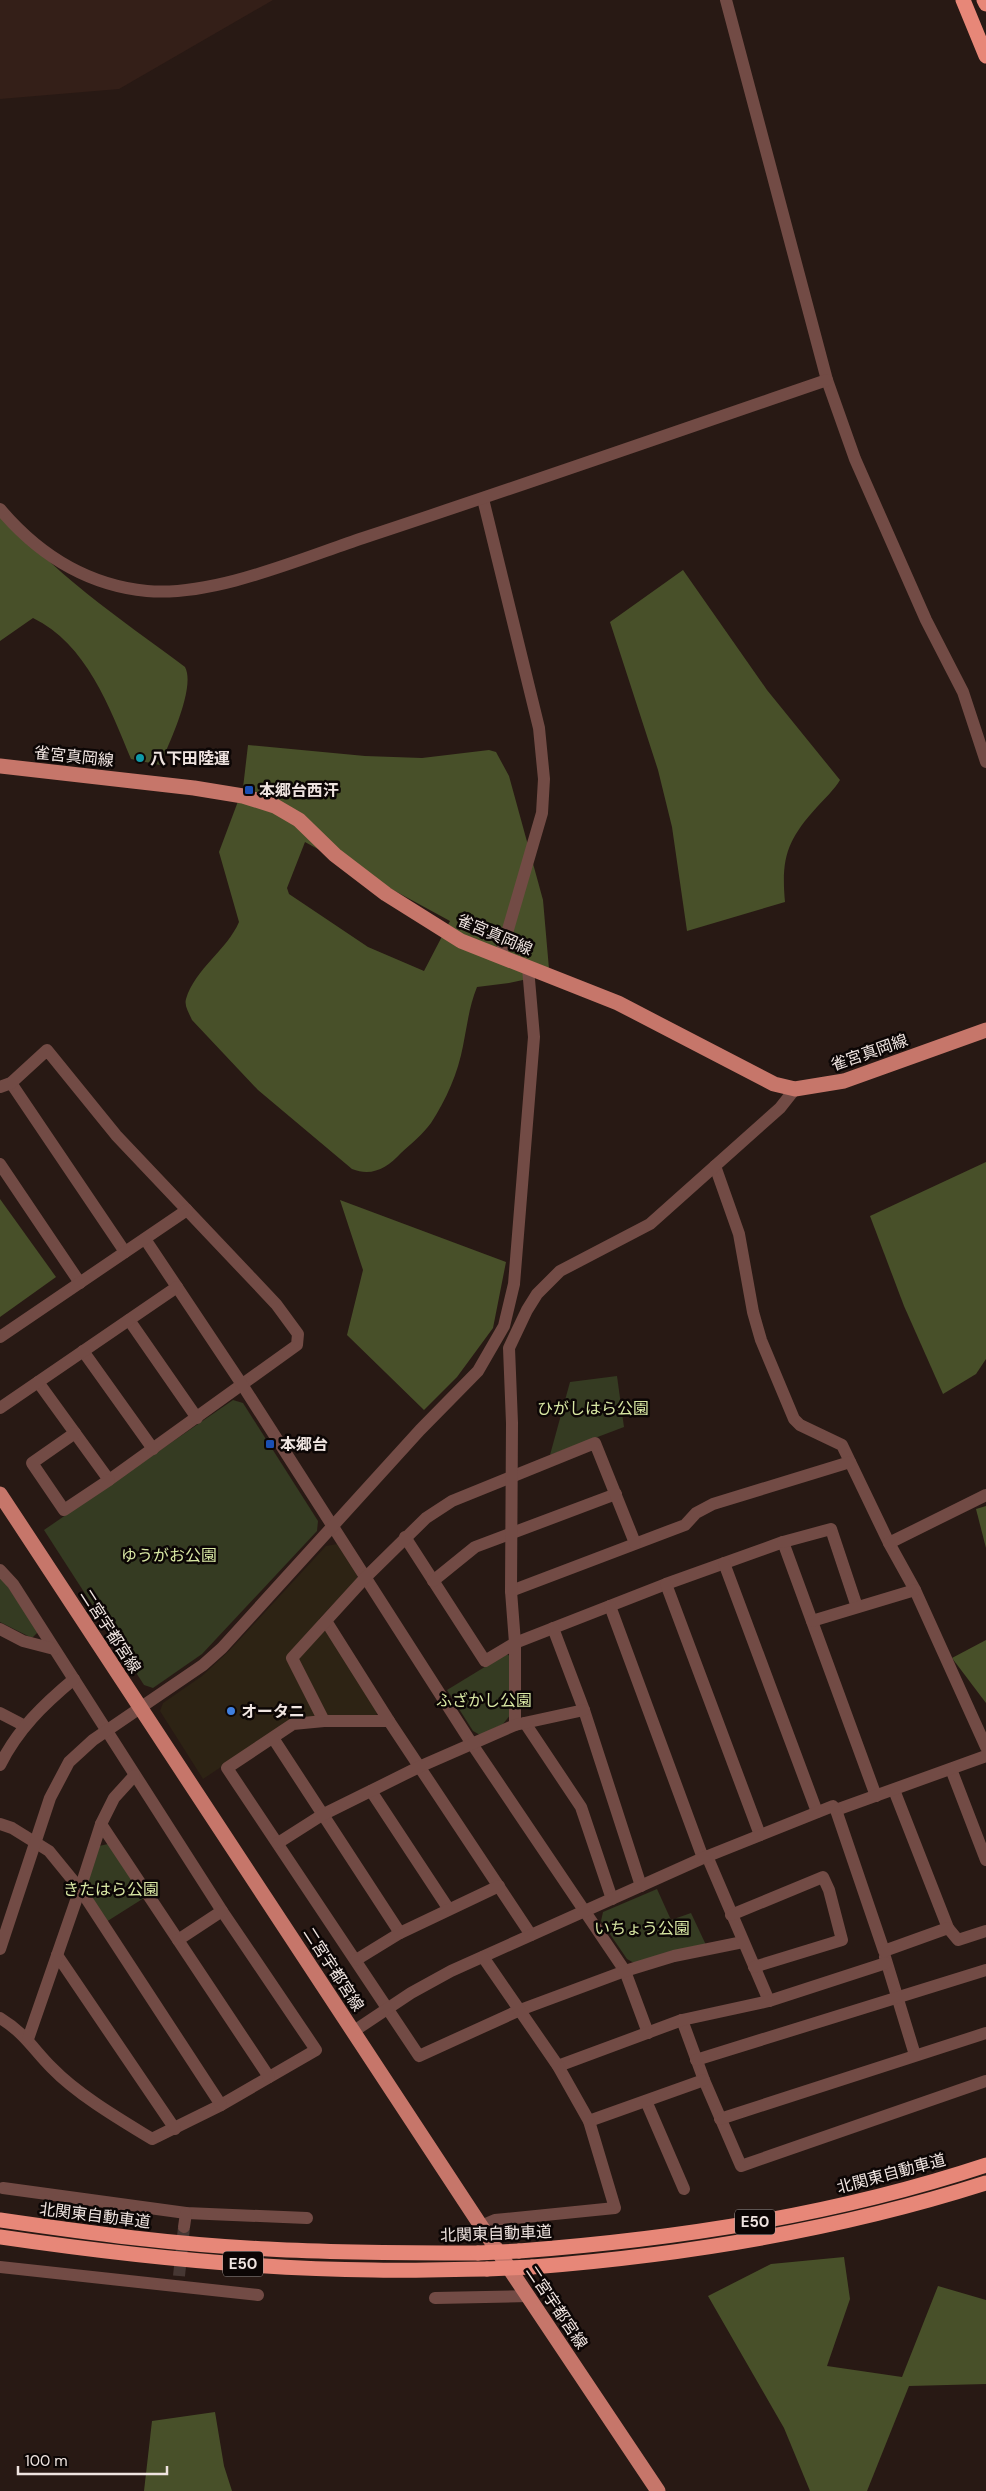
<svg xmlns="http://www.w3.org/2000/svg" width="986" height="2491" font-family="'DM Sans','Noto Sans JP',sans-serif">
<rect width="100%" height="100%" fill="#281914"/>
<!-- commercial -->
<path fill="#2d2314" d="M337 1544 357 1575V1579L319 1619 378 1710 376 1716 292 1720 203 1779 160 1711 163 1703 202 1676 229 1651 326 1546Z"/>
<!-- built -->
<path fill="#341f18" d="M0 0H273L119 89 0 99Z"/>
<!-- green -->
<g fill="#353b22">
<path d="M617 1376 624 1427 550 1455 570 1382Z"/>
<path d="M233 1400 243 1403 318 1521 317 1531 202 1654 153 1688 144 1685 44 1530Z"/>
<path d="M0 1575 38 1632 32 1638 0 1622Z"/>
<path d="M506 1654 510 1656 511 1714 503 1724 480 1735 473 1731 447 1690Z"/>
<path d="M108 1844 144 1898 106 1922C80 1884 84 1889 99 1846Z"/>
<path d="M657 1889 671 1920 691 1913 706 1945 634 1963 627 1959 601 1921 603 1912Z"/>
</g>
<!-- forest -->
<g fill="#485029" fill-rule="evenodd">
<path d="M0 508C50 573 120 618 185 667 196 687 169 744 160 765L131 759C110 708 86 643 33 618L0 641Z"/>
<path d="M683 570 767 690 840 780C834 790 825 798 817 807 787 840 781 858 785 902L687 931 672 827 658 770 610 622Z"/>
<path d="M248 745 365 756 422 758 489 750 496 752 509 776 543 900 549 969 546 975 509 983 477 987C469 1007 467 1026 463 1046 458 1073 446 1100 431 1123 423 1134 411 1144 401 1153 387 1168 372 1177 352 1169L258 1090 192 1020C189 1013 184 1006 186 999 195 969 227 950 239 922L219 852 243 788ZM305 842 450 921 424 971 368 947 289 894 287 888Z"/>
<path d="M986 1162V1359L976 1374 943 1394 904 1306 870 1216Z"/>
<path d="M0 1199 56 1277 0 1317Z"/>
<path d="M340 1200 506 1262 493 1328 457 1377 424 1410 347 1335 363 1270Z"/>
<path d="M986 1506V1548L976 1509Z"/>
<path d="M986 1640V1703L952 1658Z"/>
<path d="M844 2257 850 2299 827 2366 902 2377 938 2286 986 2300V2384L909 2386 867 2491H810L784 2428 708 2296 771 2264Z"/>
<path d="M215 2412 224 2466 232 2491H144L152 2421Z"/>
</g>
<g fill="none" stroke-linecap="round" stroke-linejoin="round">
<!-- minor-tunnel -->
<path stroke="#463733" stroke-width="12" stroke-dasharray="12 6" stroke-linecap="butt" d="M179 2276 184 2227"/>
<!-- minor -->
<g stroke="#724b45" stroke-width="12">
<path d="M726 0 827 380 855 459 926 620 963 692 986 762"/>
<path d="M483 499 539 728 544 779 542 813 500 957"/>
<path d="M0 509C39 555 86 585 147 591 213 597 300 559 363 538 518 487 672 433 827 380"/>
<path d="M11 1083 125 1252"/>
<path d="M0 1087 11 1083 47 1050 116 1135 276 1304 298 1334 297 1345 109 1480 38 1382"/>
<path d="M0 1164 80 1283"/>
<path d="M715 1166 739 1234 753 1312 761 1340 794 1419 800 1425 842 1445 889 1543 915 1590 986 1747"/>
<path d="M145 1239 243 1386 472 1744 625 1971 648 2033"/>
<path d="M129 1320 197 1418"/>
<path d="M0 1337 187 1210"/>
<path d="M83 1351 153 1449"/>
<path d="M0 1408 177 1287"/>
<path d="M75 1433 32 1463 64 1510 109 1480"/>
<path d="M405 1537 485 1661 515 1643 666 1584 783 1542 876 1796"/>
<path d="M783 1542 831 1529 857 1607"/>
<path d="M889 1543 986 1495"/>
<path d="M724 1563 817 1812"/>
<path d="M0 1570 13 1584 222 1911 316 2050 221 2105 152 2139C121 2120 78 2095 52 2068 32 2048 26 2034 0 2018"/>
<path d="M433 1581 475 1547 616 1494"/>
<path d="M666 1584 760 1835"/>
<path d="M511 1591 685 1525 696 1513 713 1504 850 1462"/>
<path d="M610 1606 703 1858"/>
<path d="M326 1621 389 1721 531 1935"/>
<path d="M812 1621 915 1590"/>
<path d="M553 1628 584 1710 641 1886"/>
<path d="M0 1629 23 1641 54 1649"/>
<path d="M0 1713 25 1726"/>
<path d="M324 1721 292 1658 365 1578 426 1518 452 1501 595 1443 635 1543"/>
<path d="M389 1721H324L293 1724 227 1768 419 2056 520 2010 625 1971 674 1956 743 1942"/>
<path d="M525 1723 581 1807 612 1899"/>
<path d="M515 1725V1643L511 1591 512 1423 509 1348 527 1310 537 1294 560 1271 650 1224 780 1108 795 1089"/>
<path d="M273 1738 400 1933"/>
<path d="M0 1765C18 1729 43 1705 74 1679"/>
<path d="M951 1769 986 1860"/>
<path d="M894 1790 948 1928"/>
<path d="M371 1791 448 1908"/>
<path d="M836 1810 986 1756"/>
<path d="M0 1824 12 1828 49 1851 80 1889 221 2105"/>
<path d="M101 1824 269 2077"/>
<path d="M278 1843 322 1815 419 1767 515 1725 584 1710"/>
<path d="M707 1856 769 2001"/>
<path d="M731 1915 823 1877 829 1890 842 1940 754 1967"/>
<path d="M178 1940 222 1911"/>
<path d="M0 1949 50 1798 69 1762 93 1740 203 1665 222 1648 420 1430 478 1371 504 1326 514 1284 534 1037 528 968"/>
<path d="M57 1955 175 2129"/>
<path d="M885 1957 915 2055"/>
<path d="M356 1960 400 1933 499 1886"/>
<path d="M682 2020 704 2080 741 2166 986 2081"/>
<path d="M354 2031 411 1993 451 1971 703 1858 833 1806 836 1810 884 1951 948 1928 958 1940 986 1931"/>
<path d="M28 2039 80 1889 101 1824 114 1798 134 1776"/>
<path d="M696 2060 986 1970"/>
<path d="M558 2066 682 2020 769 2001 886 1963"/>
<path d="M646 2101 684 2189"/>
<path d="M720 2119 986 2033"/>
<path d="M589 2121 704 2080"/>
<path d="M3 2188 186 2213 307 2218"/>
<path d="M481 2226 495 2220 615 2208 589 2121 558 2066 483 1957"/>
<path d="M184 2227 186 2213"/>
<path d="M0 2267 258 2295"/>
<path d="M435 2298 529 2296"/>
</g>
<!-- major -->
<g stroke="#c6766a" stroke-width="15">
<path d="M0 766 194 788 243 796 275 806 299 820 335 855 386 894 461 941 618 1003 774 1084 795 1089 844 1081 986 1030"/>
<path d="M0 1494 481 2226 658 2491"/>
</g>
<!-- highway -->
<g stroke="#e78778" stroke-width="15">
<path d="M963 0 986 56"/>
<path d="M984 0 986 4"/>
<path d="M0 2220C89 2233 179 2245 268 2249 338 2253 408 2253 478 2253"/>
<path d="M0 2237C123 2255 249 2269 374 2270 411 2271 449 2269 487 2269"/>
<path d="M519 2251C677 2239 835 2215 986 2165"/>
<path d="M532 2267C686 2255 839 2230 986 2183"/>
</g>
<!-- highway-bridge -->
<g stroke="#e78778" stroke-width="15">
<path d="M478 2253 519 2251"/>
<path d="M487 2269 532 2267"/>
</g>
</g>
<!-- markers -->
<circle fill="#0f9aa8" stroke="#0c0605" stroke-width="2" cx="140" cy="758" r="5"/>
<g fill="#1a4fb4" stroke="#0c0605" stroke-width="2">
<rect x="244" y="785" width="10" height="10" rx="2.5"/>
<rect x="265" y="1439" width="10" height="10" rx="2.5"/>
</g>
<circle fill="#3f7fe0" stroke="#0c0605" stroke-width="2" cx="231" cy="1711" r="5"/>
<g text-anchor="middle" stroke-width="5" stroke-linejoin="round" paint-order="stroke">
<!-- shield labels -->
<g fill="#0c0605" stroke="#aba19e" stroke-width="1">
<rect x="735" y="2209.5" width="40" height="25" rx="4"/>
<rect x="223" y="2251.5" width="40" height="25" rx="4"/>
</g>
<g font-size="15" font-weight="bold" fill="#efe4e0">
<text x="755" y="2227">E50</text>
<text x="243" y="2269">E50</text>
</g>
<!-- street labels -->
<g font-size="16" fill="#efe4e0" stroke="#0c0605">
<text transform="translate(74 756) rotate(6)" y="6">雀宮真岡線</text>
<text transform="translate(495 934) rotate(23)" y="6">雀宮真岡線</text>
<text transform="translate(869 1052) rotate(-19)" y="6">雀宮真岡線</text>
<text transform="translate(111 1631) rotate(57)" y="6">二宮宇都宮線</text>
<text transform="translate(334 1969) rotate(57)" y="6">二宮宇都宮線</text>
<text transform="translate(891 2173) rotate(-15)" y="6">北関東自動車道</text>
<text transform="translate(95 2215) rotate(7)" y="6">北関東自動車道</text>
<text transform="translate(496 2233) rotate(-2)" y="6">北関東自動車道</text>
<text transform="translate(557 2307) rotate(56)" y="6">二宮宇都宮線</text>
</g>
<!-- poi labels -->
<g font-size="16" font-weight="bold" fill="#efe4e0" stroke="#0c0605" text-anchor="start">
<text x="150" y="764">八下田陸運</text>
<text x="259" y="796">本郷台西汗</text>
<text x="280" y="1450">本郷台</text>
<text x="241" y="1717">オータニ</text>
</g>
<!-- park labels -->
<g font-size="16" fill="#d9e8a4" stroke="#0c0605">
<text x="593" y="1414">ひがしはら公園</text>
<text x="169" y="1561">ゆうがお公園</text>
<text x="484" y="1706">ふざかし公園</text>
<text x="111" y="1895">きたはら公園</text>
<text x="642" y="1934">いちょう公園</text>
</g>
</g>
<!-- scale -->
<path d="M18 2466v8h149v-8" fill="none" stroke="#efe4e0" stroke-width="2.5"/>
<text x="25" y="2466" font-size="15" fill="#efe4e0" stroke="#0c0605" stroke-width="4" paint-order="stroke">100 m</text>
</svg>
